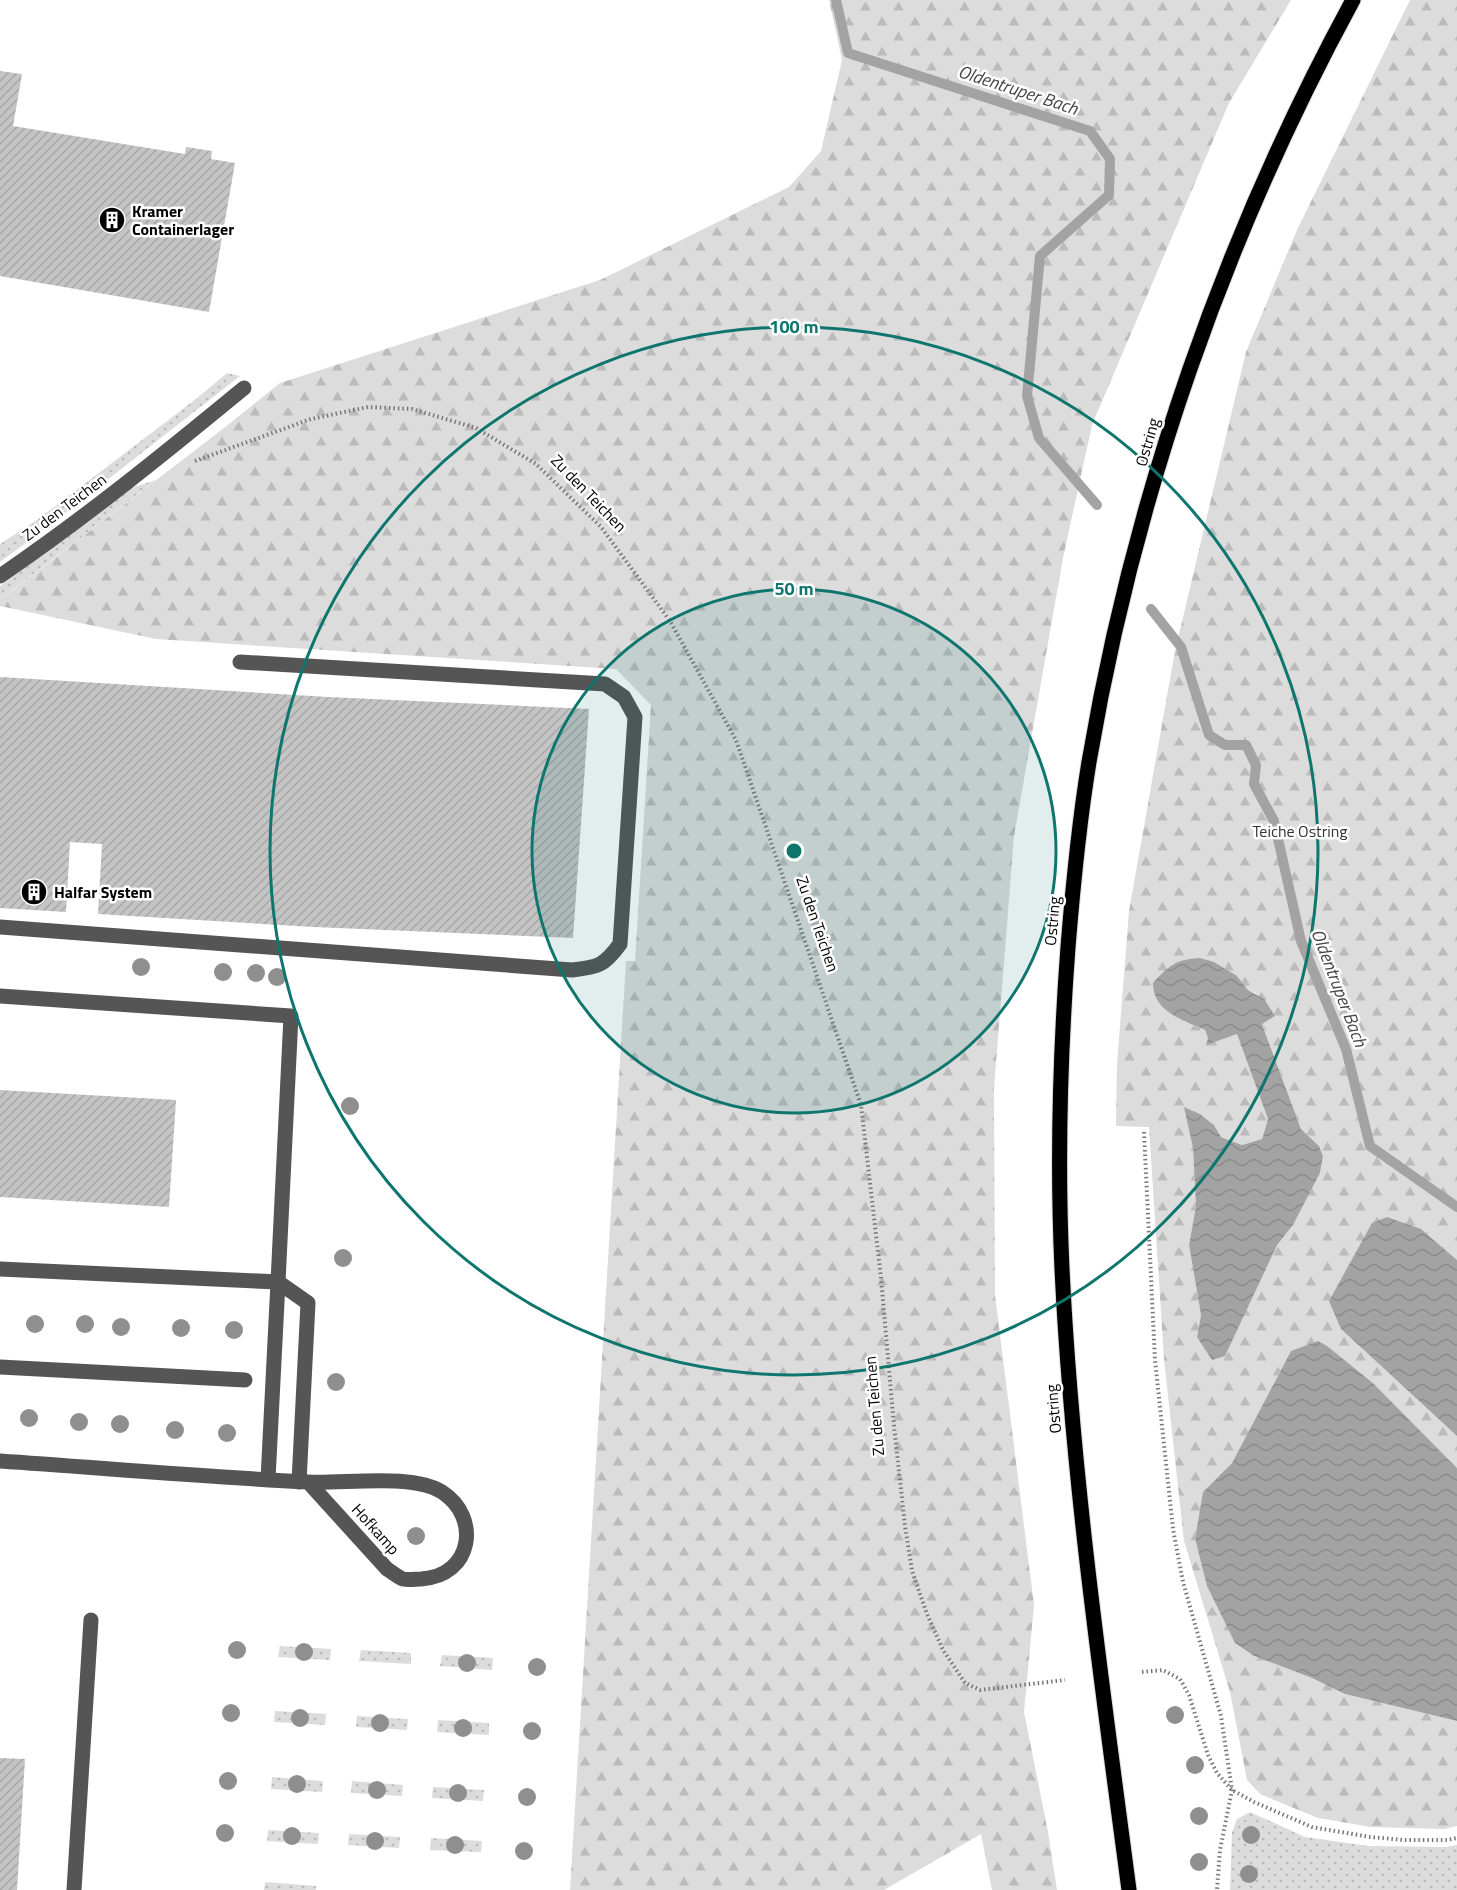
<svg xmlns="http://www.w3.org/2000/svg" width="1457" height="1890" font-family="'Titillium Web',sans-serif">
<defs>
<pattern id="green-dots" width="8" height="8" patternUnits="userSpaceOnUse" patternTransform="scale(1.5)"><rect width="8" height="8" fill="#dcdcdc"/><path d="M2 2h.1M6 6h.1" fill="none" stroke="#bbb" stroke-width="1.8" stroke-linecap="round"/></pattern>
<pattern id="forest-firs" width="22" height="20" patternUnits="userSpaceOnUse" patternTransform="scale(1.5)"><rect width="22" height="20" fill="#dcdcdc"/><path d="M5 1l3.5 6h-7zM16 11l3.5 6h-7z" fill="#bbb"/></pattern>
<pattern id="water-waves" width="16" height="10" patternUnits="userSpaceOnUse" patternTransform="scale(1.5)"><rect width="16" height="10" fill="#a3a3a3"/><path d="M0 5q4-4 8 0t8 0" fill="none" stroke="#8b8b8b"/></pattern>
<pattern id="building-hatch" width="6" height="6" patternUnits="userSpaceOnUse" patternTransform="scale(1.5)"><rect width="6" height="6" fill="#c4c4c4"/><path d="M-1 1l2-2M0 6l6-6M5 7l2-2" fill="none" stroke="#a7a7a7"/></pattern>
</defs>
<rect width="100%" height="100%" fill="#fff"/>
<!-- green -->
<g fill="url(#green-dots)">
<path d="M227 373 240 376 42 531 0 562V544L37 520 196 399Z"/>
<path d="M156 480 6 595 0 600V586L131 488Z"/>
<path d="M280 1646 331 1649 330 1660 278 1657Z"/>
<path d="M361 1650 411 1653V1664L359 1661Z"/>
<path d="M442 1655 493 1658 492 1670 440 1666Z"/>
<path d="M275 1711 326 1714 325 1725 274 1722Z"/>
<path d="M357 1716 408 1719 407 1730 356 1727Z"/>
<path d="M438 1720 489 1723V1735L437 1732Z"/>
<path d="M272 1777 323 1781 322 1792 271 1789Z"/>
<path d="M352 1781 403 1785 402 1796 351 1793Z"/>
<path d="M433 1787 484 1790 483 1801 432 1798Z"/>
<path d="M1250 1812 1305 1837 1369 1846 1446 1847 1457 1845V1890H1230L1232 1832 1237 1819Z"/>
<path d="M268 1830 319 1833 318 1844 267 1841Z"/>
<path d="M349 1834 400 1837 399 1848 348 1845Z"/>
<path d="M431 1838 482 1841 481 1852 430 1850Z"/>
<path d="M265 1882 316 1886V1890H264Z"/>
</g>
<!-- forest -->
<g fill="url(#forest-firs)" fill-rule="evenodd">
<path d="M829 0H1291L1229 103 1092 425 1063 558 1014 836 994 1089 995 1295 1034 1605 1024 1712 1048 1832 1057 1890H992L981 1834 884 1890H570L626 961H635L651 705 616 669 156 639 0 606V600L224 428 280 383 600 280 789 187 821 151 842 60Z"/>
<path d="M1410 0H1457V1260L1421 1229 1341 1329 1457 1436V1468L1374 1384 1291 1351 1232 1463 1203 1492 1195 1538 1224 1619 1235 1643 1254 1656 1312 1678 1345 1694 1457 1721V1826L1444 1829 1371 1827 1318 1818 1260 1794 1247 1780 1230 1692 1184 1541 1164 1359 1149 1127 1116 1126 1117 1064 1129 911 1175 651 1246 352 1297 230ZM1237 976 1248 990 1257 994 1274 1016 1262 1023 1301 1129 1319 1146 1323 1156 1320 1173 1293 1225 1197 1337 1201 1315 1189 1245 1196 1206 1193 1147 1185 1108 1200 1114 1214 1125 1221 1137 1242 1145 1262 1139 1268 1119 1237 1033 1207 1044 1208 1038 1205 1030 1183 1021Z"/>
</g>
<!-- water -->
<g fill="url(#water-waves)">
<path d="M1200 958 1214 962 1237 976 1248 990 1264 999 1275 1016 1262 1024 1301 1129 1319 1146 1323 1156 1320 1173 1293 1225 1277 1245 1225 1356 1212 1360 1197 1337 1201 1315 1189 1245 1196 1206 1193 1148 1184 1107 1200 1114 1214 1125 1221 1137 1242 1145 1262 1139 1268 1119 1237 1034 1206 1045 1208 1038 1205 1030C1182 1020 1153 1011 1153 983 1168 966 1177 959 1200 958Z"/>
<path d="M1387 1217 1421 1229 1457 1260V1436L1341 1329 1329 1301 1372 1223Z"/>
<path d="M1318 1341 1327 1346 1374 1384 1457 1468V1721L1345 1694 1312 1678 1254 1656 1235 1643 1207 1586 1195 1538 1203 1492 1232 1463 1291 1351Z"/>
</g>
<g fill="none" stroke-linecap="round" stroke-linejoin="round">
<!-- stream -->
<g stroke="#a3a3a3" stroke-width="10">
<path d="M836 0 848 53 1090 131 1110 159 1109 195 1040 256 1027 396 1039 438 1097 505"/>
<path d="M1151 609 1181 647 1209 735 1225 745H1246L1256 765 1254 784 1274 821 1301 941 1346 1049 1370 1146 1457 1207"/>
</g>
</g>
<!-- building -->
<g fill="url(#building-hatch)">
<path d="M0 71 22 74 13 126 185 154 186 147 212 151 211 159 235 163 209 312 0 276Z"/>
<path d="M0 677 328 697 589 709 573 938 314 927 98 914 102 844 70 842 66 912 0 908Z"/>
<path d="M0 1090 176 1100 169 1207 0 1197Z"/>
<path d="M0 1758 25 1759 17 1890H0Z"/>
</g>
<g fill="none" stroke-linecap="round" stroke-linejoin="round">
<defs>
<path id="major" d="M1129 1890C1102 1684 1072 1477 1062 1269 1057 1162 1060 1054 1068 947 1073 885 1079 823 1089 762 1134 496 1224 237 1353 0"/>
</defs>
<!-- major casing -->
<use href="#major" stroke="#dbdbdb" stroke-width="17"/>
<!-- path -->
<g stroke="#777" stroke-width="4" stroke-dasharray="1.5 3" stroke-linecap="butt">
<path d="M195 461 311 419 368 407 412 409 476 428 536 464 601 527 670 621 736 740 861 1105 881 1278 894 1426 905 1526 912 1571 927 1614 943 1650 965 1683 980 1690 1065 1680"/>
<path d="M1144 1132 1155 1360 1173 1529 1183 1582 1221 1716 1232 1790 1220 1850 1217 1890"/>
<path d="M1142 1672 1163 1670 1180 1679 1189 1695 1208 1755 1217 1773 1232 1790 1254 1802 1312 1827 1370 1837 1404 1840H1447L1457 1838"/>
</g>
<!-- minor -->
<g stroke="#555" stroke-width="15">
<path d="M0 576C85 518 165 453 244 388"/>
<path d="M0 927 572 970C598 967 604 966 620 944L635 717 624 697 605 684 240 662"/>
<path d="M0 996 291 1016 278 1282 308 1303 299 1482"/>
<path d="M0 1269 278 1282 268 1479"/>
<path d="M0 1367 245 1380"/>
<path d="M0 1461C103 1468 205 1477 308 1482 344 1484 413 1473 442 1492 481 1517 473 1576 421 1579 416 1579 408 1580 403 1579 398 1577 392 1572 387 1569L309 1483"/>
<path d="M74 1890 91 1620"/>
</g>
<!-- major -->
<use href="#major" stroke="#000" stroke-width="15"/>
</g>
<!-- trees -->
<g fill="#8f8f8f">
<circle cx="141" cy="967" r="9"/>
<circle cx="223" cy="972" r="9"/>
<circle cx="256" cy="973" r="9"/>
<circle cx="277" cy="977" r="9"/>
<circle cx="350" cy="1106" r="9"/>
<circle cx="343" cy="1258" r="9"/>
<circle cx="35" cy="1324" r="9"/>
<circle cx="85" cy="1324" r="9"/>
<circle cx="121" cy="1327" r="9"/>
<circle cx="181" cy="1328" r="9"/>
<circle cx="234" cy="1330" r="9"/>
<circle cx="336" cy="1382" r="9"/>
<circle cx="29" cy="1418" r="9"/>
<circle cx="79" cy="1422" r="9"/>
<circle cx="120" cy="1424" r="9"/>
<circle cx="175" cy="1430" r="9"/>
<circle cx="227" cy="1433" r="9"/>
<circle cx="416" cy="1536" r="9"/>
<circle cx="237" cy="1650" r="9"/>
<circle cx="304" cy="1652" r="9"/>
<circle cx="467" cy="1663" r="9"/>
<circle cx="537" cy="1667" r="9"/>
<circle cx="231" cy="1713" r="9"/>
<circle cx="1175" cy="1715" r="9"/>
<circle cx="300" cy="1718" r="9"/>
<circle cx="380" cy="1723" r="9"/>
<circle cx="463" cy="1728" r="9"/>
<circle cx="532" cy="1731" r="9"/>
<circle cx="1195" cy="1765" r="9"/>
<circle cx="228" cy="1781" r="9"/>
<circle cx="297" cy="1784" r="9"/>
<circle cx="377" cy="1790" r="9"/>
<circle cx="458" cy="1793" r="9"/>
<circle cx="527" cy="1797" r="9"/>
<circle cx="1199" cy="1816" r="9"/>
<circle cx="225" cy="1833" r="9"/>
<circle cx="1251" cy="1835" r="9"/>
<circle cx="292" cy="1836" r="9"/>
<circle cx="375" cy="1841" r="9"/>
<circle cx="455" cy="1845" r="9"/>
<circle cx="524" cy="1851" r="9"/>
<circle cx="1199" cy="1862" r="9"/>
<circle cx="1249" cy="1874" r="9"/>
</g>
<!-- distance rings -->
<circle cx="794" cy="851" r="262" fill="#0f766e" fill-opacity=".12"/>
<g fill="none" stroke="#0f766e" stroke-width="3">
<circle cx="794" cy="851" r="262"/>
<circle cx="794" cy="851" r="524"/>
</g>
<!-- icons -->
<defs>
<symbol id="building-disc" viewBox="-11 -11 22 22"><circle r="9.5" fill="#000" stroke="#fff"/><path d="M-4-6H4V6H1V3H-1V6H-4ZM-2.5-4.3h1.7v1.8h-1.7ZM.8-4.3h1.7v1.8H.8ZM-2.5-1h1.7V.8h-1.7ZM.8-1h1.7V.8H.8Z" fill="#fff"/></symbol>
</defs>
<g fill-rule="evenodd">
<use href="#building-disc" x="97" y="205" width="30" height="30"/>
<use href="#building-disc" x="19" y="877" width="30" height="30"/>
</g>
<g text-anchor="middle" stroke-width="5" stroke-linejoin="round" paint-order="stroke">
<!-- poi labels -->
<g font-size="16" font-weight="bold" fill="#000" stroke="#fff" text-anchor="start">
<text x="132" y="217">Kramer<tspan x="132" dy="18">Containerlager</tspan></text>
<text x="54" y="898">Halfar System</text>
</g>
<!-- street labels -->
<g font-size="16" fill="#000" stroke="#fff">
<text transform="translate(1147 442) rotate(-74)" y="6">Ostring</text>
<text transform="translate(589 493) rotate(46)" y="6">Zu den Teichen</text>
<text transform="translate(64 507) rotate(-37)" y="6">Zu den Teichen</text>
<text transform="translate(1052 921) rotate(-85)" y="6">Ostring</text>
<text transform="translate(818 924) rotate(71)" y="6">Zu den Teichen</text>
<text transform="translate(874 1406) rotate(-95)" y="6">Zu den Teichen</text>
<text transform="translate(1053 1409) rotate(-95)" y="6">Ostring</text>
<text transform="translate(376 1529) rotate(48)" y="6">Hofkamp</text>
</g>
<!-- park labels -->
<g font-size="16" fill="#333" stroke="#fff">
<text x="1300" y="837">Teiche Ostring</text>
</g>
<!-- water labels -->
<g font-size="18" font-style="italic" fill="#444" stroke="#fff">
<text transform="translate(1018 90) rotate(18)" y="6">Oldentruper Bach</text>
<text transform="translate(1339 988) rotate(69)" y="6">Oldentruper Bach</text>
</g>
</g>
<circle cx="794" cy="851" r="9" fill="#0f766e" stroke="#fff" stroke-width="3"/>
<g font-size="18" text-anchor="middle" font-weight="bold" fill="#0f766e" stroke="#fff" stroke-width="5" stroke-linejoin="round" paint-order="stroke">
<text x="794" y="333">100 m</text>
<text x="794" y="595">50 m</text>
</g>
</svg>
